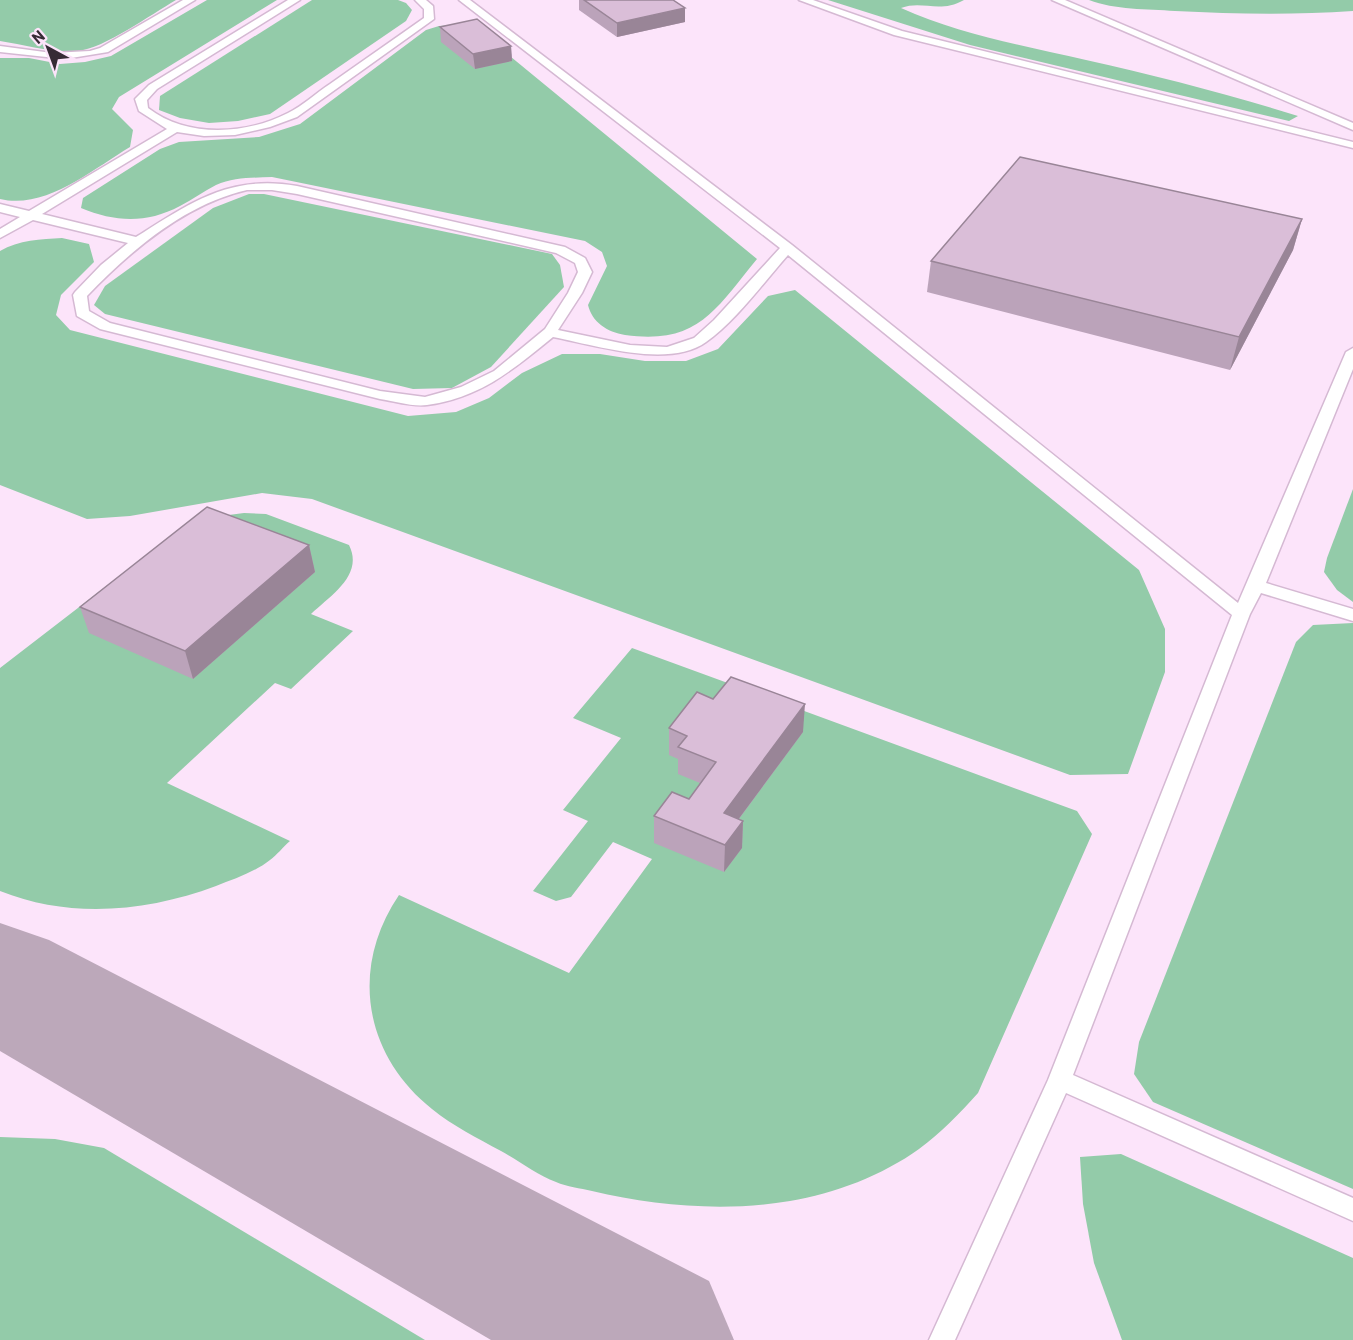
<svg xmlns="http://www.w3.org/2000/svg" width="1353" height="1340" font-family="Barlow,sans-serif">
<rect width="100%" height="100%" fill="#fce4fa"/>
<!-- green -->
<g fill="#93cba9">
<path d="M0 0H176C150 15 105 48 78 51 52 53 25 45 0 41Z"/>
<path d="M207 0H277L119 97 112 109 133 130 130 147C93 169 46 210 0 199V58H29L60 64 85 62 111 56Z"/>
<path d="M312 0H398L406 3 412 10 406 21 270 114 238 121 209 123 180 118 159 110 160 96Z"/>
<path d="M828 0H964C939 14 923 0 901 8 959 34 1024 46 1086 60 1157 76 1228 94 1298 116L1289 121 970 45Z"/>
<path d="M1089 0H1353V11C1294 15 1234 14 1175 11 1147 9 1115 10 1089 0Z"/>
<path d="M455 25 478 30 757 259C715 310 698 345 625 335 607 332 592 322 588 305L607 266 602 252 585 241 272 177C253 178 234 177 216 185 204 191 192 200 180 206 146 224 115 222 81 208L83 198 160 149 179 142 259 137 300 124 426 30 439 26Z"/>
<path d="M249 194H264L552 254 560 265 564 287 491 367 452 388 413 389 105 314 94 305 105 286 213 208Z"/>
<path d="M62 238 89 244 94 262 61 295 56 315 70 330 408 416 456 412 489 398 522 373 562 354H600L645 361H686L718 349 768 296 795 290 1139 570 1165 629V672L1128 774 1070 775 312 499 262 493 130 516 87 519 0 485V251C19 240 41 239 62 238Z"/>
<path d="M1353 489V602L1337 590 1324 572 1327 558Z"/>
<path d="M244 513 266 514 349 545C364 575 331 595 311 614L353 631 291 689 275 683 167 783 290 841C283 847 277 855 270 860 255 872 234 879 216 886 146 912 70 919 0 891V668L174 534 221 516Z"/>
<path d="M1353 623V1189L1153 1102 1134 1074 1139 1042 1296 642 1313 625Z"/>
<path d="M632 648 1077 811 1092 834 978 1093C960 1113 941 1133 919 1149 883 1175 834 1194 790 1201 725 1212 655 1206 592 1191 580 1188 567 1187 556 1182 537 1175 519 1161 501 1151 477 1138 453 1126 432 1109 363 1054 350 967 399 895L569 973 652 859 613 842 571 897 556 901 533 891 588 821 563 810 621 738 573 718Z"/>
<path d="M0 1137 55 1139 104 1148 425 1340H0Z"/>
<path d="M1121 1154 1353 1258V1340H1122L1094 1263 1083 1204 1080 1157Z"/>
</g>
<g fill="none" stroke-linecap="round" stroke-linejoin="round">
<!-- taxiway -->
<path fill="#bca8ba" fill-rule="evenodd" d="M0 923 49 940 709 1281 734 1340H491L0 1051Z"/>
<defs>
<g id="lane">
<path d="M183 0H195L108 52 65 59 0 52V46L52 53 90 51 100 48Z"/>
<path d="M288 0H300L157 89 147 100 148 108C187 138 245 135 288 113 303 106 316 93 330 84 361 62 393 40 424 18V9L415 0H426L433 6 434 19 297 117 270 127 235 135 204 136 177 132 42 214 136 237C190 203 230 174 297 186L565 247 585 258 592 272 582 293 558 330 630 345 667 347 694 338 714 320 780 248 459 0H470L792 245 1238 603 1346 352 1353 348V369L1266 583 1353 609V621L1261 593 1250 614 1073 1075 1353 1198V1221L1066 1093 955 1340H929L1048 1080 1232 615 788 255C763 283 736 321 706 342 669 369 594 345 553 337 514 369 480 398 427 405 412 407 394 401 380 399L100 329 77 316 73 295 75 292 101 265 128 243 33 220 0 238V229L20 217 0 212V204L29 211 167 129 139 111 135 99 149 85ZM247 190H272L297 194 556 253 575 263 578 272 568 293 545 329 494 371 461 387 425 397 380 391 110 323 89 311 87 296C130 251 185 204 247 190Z"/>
<path d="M799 0H813L902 31 1353 142V148L894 35Z"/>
<path d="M1052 0H1065L1353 123V130Z"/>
</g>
</defs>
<!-- lane casing -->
<use href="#lane" stroke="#d5b9d3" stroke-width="3"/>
<!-- lane -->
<use href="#lane" fill="#fff" fill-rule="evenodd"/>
</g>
<!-- wall -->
<g fill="#bba3ba">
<path d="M579 0H673L685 8V22L617 37 579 10Z"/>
<path d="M440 27 511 46 512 61 475 69 441 42Z"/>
<path d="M1302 219 1293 250 1230 370 927 292 931 261Z"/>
<path d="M309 545 315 572 193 679 89 633 80 607Z"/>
<path d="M669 728 803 732 739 819 743 821 742 848 724 872 654 843V816L689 799 700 783 678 774V759L669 755Z"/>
</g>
<!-- shaded-wall -->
<g fill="#998597">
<path d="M685 8V22L617 37V23Z"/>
<path d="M511 46 512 61 475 69 473 54Z"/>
<path d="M1302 219 1293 250 1230 370 1239 337Z"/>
<path d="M309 545 315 572 193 679 185 651Z"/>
<path d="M805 704 803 732 723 840 724 813Z"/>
<path d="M743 821 742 848 724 872 725 845Z"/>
</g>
<!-- building -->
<g fill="#dabed8" stroke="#998597" stroke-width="1.5">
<path d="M584 0H673L685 8 617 23Z"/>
<path d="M477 19 511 46 473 54 440 27Z"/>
<path d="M1020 157 1302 219 1239 337 931 261Z"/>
<path d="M207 507 309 545 185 651 80 607Z"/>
<path d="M731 677 805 704 724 813 743 821 725 845 654 816 672 792 689 799 716 762 678 747 687 736 669 728 697 692 713 699Z"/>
</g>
<!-- north arrow -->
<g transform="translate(48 48) rotate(319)" stroke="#fce4fa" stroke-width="4.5" paint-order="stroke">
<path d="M0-4.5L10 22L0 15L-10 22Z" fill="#362b35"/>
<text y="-9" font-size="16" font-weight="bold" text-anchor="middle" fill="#362b35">N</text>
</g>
</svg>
